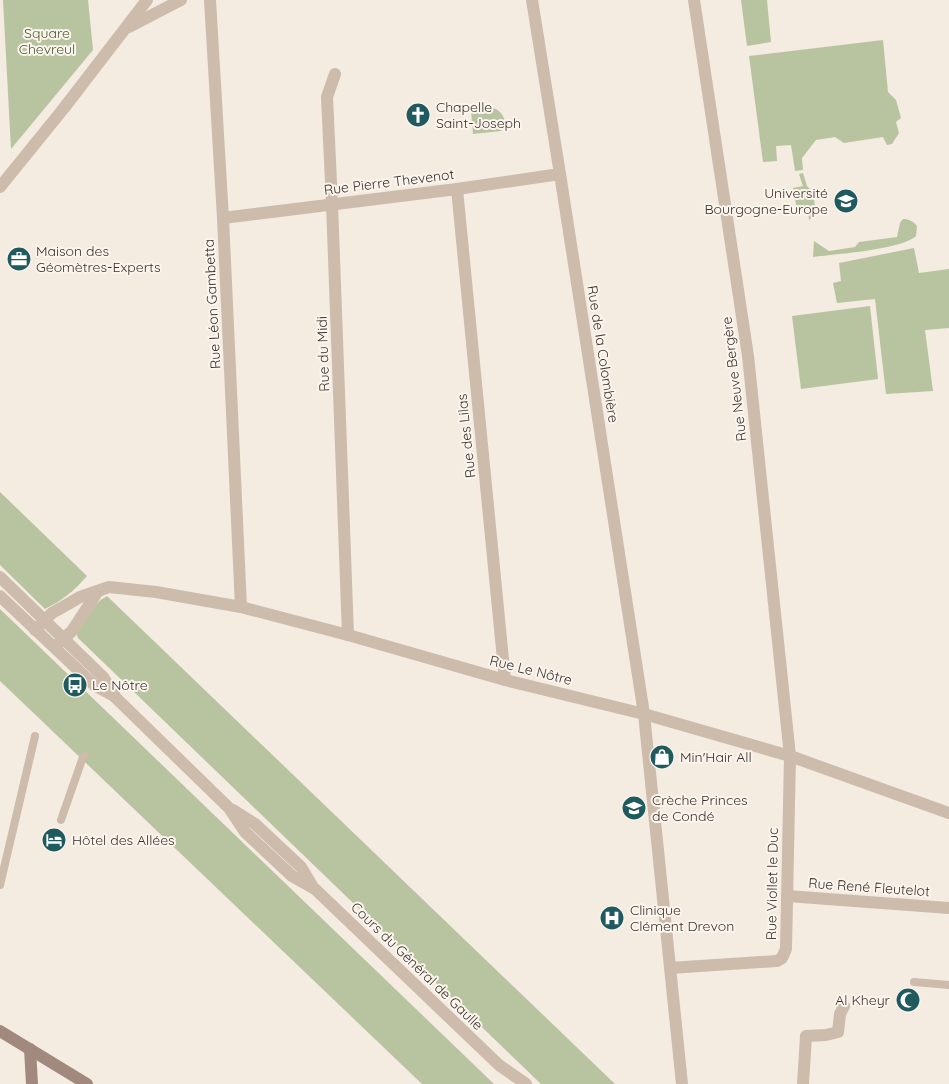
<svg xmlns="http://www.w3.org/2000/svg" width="949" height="1084" font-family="Quicksand,sans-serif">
<rect width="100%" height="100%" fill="#f4ebe1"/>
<!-- green -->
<g fill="#b8c4a0">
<path d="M3 0H88L93 50 11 149Z"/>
<path d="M741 0H767L771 42 747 46Z"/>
<path d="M883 40 888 92 896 100 901 118 896 122 899 133 892 144 887 145 883 137 844 143 835 137 816 140 802 158 803 170 795 171 791 145 776 146 777 161 763 162 749 56Z"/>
<path d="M480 108C483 108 489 107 493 108 501 110 507 120 505 128L501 131 473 134 471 110Z"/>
<path d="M803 173 807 186 813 192 816 214 809 220 808 209 797 210 793 188 803 186 799 174Z"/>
<path d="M903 219C909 219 913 221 917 226L916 236C901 250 835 254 813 257L814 241 829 251 855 247 859 242 897 237 900 223Z"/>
<path d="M914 248 919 273 949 269V328L925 330 933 391 886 394 875 299 837 303 833 283 841 281 839 263Z"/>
<path d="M870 306 878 379 801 389 792 316Z"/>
<path d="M0 492 87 576C74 591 63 600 45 609L0 565Z"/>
<path d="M107 596 615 1084H541L78 638 77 635V632C86 619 93 603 107 596Z"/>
<path d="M0 609 494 1084H422L0 681Z"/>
</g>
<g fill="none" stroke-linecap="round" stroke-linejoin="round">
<!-- lane -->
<g stroke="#cdbbac" stroke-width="8">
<path d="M61 820 83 757 85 756"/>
<path d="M0 885 35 736"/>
<path d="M914 982 949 985"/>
</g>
<!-- street -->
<g stroke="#cdbbac" stroke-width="12">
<path d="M210 0 223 218 241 607"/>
<path d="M532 0 560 174 644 714 682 1084"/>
<path d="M129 27 181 0"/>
<path d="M335 74 327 97 332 204 348 635"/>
<path d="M0 187 64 108 147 0"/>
<path d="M457 189 505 680"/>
<path d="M223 218 457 189 560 174"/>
<path d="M0 577 103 677 116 698 229 808 245 832 292 876 315 889 499 1065 526 1084"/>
<path d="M0 596 94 685 114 696"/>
<path d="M35 630 52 613 68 604 80 597 109 587 156 592 241 607 348 635 505 680 644 714 790 756 949 813"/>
<path d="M59 643 72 631 98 591"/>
<path d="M233 810 255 824 301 867 313 887"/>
<path d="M787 896 949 908"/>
<path d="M670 968 777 961 782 958 786 949 790 756 748 356 694 0"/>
<path d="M803 1084 806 1036 826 1035 838 1032 840 1014 844 1006"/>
</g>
<!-- secondary -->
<g stroke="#a18a7d" stroke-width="12">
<path d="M0 1031 87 1084"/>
<path d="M30 1049 32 1084"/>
</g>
</g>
<!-- icons -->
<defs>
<symbol id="church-disc" viewBox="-11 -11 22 22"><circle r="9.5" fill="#1f5a5e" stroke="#fbf5ee"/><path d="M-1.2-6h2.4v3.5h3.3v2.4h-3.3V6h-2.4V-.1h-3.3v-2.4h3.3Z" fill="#fff"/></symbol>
<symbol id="university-disc" viewBox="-11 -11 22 22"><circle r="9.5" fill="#1f5a5e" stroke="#fbf5ee"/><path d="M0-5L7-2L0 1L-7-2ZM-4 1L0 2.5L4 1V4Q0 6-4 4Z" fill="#fff"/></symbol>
<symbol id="office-disc" viewBox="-11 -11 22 22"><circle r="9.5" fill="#1f5a5e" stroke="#fbf5ee"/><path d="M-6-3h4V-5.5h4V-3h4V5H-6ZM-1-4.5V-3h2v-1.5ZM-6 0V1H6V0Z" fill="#fff"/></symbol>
<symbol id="bus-disc" viewBox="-11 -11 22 22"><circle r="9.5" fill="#1f5a5e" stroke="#fbf5ee"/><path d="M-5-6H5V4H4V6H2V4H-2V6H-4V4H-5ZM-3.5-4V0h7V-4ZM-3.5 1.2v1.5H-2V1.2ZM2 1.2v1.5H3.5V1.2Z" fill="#fff"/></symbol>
<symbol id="shop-disc" viewBox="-11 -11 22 22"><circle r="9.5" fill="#1f5a5e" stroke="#fbf5ee"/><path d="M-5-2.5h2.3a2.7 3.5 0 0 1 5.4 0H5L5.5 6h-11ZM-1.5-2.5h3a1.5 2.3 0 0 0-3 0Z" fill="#fff"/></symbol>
<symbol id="school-disc" viewBox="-11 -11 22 22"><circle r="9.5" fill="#1f5a5e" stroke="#fbf5ee"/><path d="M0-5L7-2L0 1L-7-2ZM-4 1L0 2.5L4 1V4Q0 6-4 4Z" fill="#fff"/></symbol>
<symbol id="hotel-disc" viewBox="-11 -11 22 22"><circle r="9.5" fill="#1f5a5e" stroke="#fbf5ee"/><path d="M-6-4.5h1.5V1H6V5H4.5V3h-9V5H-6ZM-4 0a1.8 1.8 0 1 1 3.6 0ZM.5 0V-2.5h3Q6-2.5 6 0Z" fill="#fff"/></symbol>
<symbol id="hospital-disc" viewBox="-11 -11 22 22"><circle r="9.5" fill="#1f5a5e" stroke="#fbf5ee"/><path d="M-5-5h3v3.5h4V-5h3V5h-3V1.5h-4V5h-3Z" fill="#fff"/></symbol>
<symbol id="mosque-disc" viewBox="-11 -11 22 22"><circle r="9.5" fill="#1f5a5e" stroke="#fbf5ee"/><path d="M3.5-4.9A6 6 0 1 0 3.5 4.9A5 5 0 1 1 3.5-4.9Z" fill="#fff"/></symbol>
</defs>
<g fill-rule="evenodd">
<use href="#church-disc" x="404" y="101" width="28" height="28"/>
<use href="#university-disc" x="832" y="187" width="28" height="28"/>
<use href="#office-disc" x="5" y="245" width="28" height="28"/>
<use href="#bus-disc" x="61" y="671" width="28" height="28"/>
<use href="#shop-disc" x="648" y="743" width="28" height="28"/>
<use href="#school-disc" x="620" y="794" width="28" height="28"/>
<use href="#hotel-disc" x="40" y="826" width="28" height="28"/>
<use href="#hospital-disc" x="598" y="904" width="28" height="28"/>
<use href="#mosque-disc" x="894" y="986" width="28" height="28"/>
</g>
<g text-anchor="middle" stroke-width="4" stroke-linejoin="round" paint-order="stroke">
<!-- park labels -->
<g font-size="14" fill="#4a5a2e" stroke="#fbf5ee">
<text x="47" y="38">Square<tspan x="47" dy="16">Chevreul</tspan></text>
</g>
<!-- poi labels -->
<g font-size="14" fill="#3b302b" stroke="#fbf5ee" text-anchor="start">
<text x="436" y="112">Chapelle<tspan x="436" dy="16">Saint-Joseph</tspan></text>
<text x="828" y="198" text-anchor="end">Université<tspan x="828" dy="16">Bourgogne-Europe</tspan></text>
<text x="36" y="256">Maison des<tspan x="36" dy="16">Géomètres-Experts</tspan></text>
<text x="92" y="690">Le Nôtre</text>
<text x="680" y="762">Min'Hair All</text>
<text x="652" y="805">Crèche Princes<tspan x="652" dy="16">de Condé</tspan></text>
<text x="72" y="845">Hôtel des Allées</text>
<text x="630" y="915">Clinique<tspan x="630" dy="16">Clément Drevon</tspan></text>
<text x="890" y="1005" text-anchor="end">Al Kheyr</text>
</g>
<!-- street labels -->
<g font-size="14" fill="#3b302b" stroke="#fbf5ee">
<text transform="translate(389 182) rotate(-7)" y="5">Rue Pierre Thevenot</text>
<text transform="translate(212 304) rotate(-93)" y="5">Rue Léon Gambetta</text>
<text transform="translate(323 354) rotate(-92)" y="5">Rue du Midi</text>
<text transform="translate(603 354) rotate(81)" y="5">Rue de la Colombière</text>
<text transform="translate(734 379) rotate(-97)" y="5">Rue Neuve Bergère</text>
<text transform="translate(466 436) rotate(-96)" y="5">Rue des Lilas</text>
<text transform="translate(531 670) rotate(14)" y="5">Rue Le Nôtre</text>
<text transform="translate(772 884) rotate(-89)" y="5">Rue Viollet le Duc</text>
<text transform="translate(869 887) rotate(4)" y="5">Rue René Fleutelot</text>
<text transform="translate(417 966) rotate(44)" y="5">Cours du Général de Gaulle</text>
</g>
</g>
</svg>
